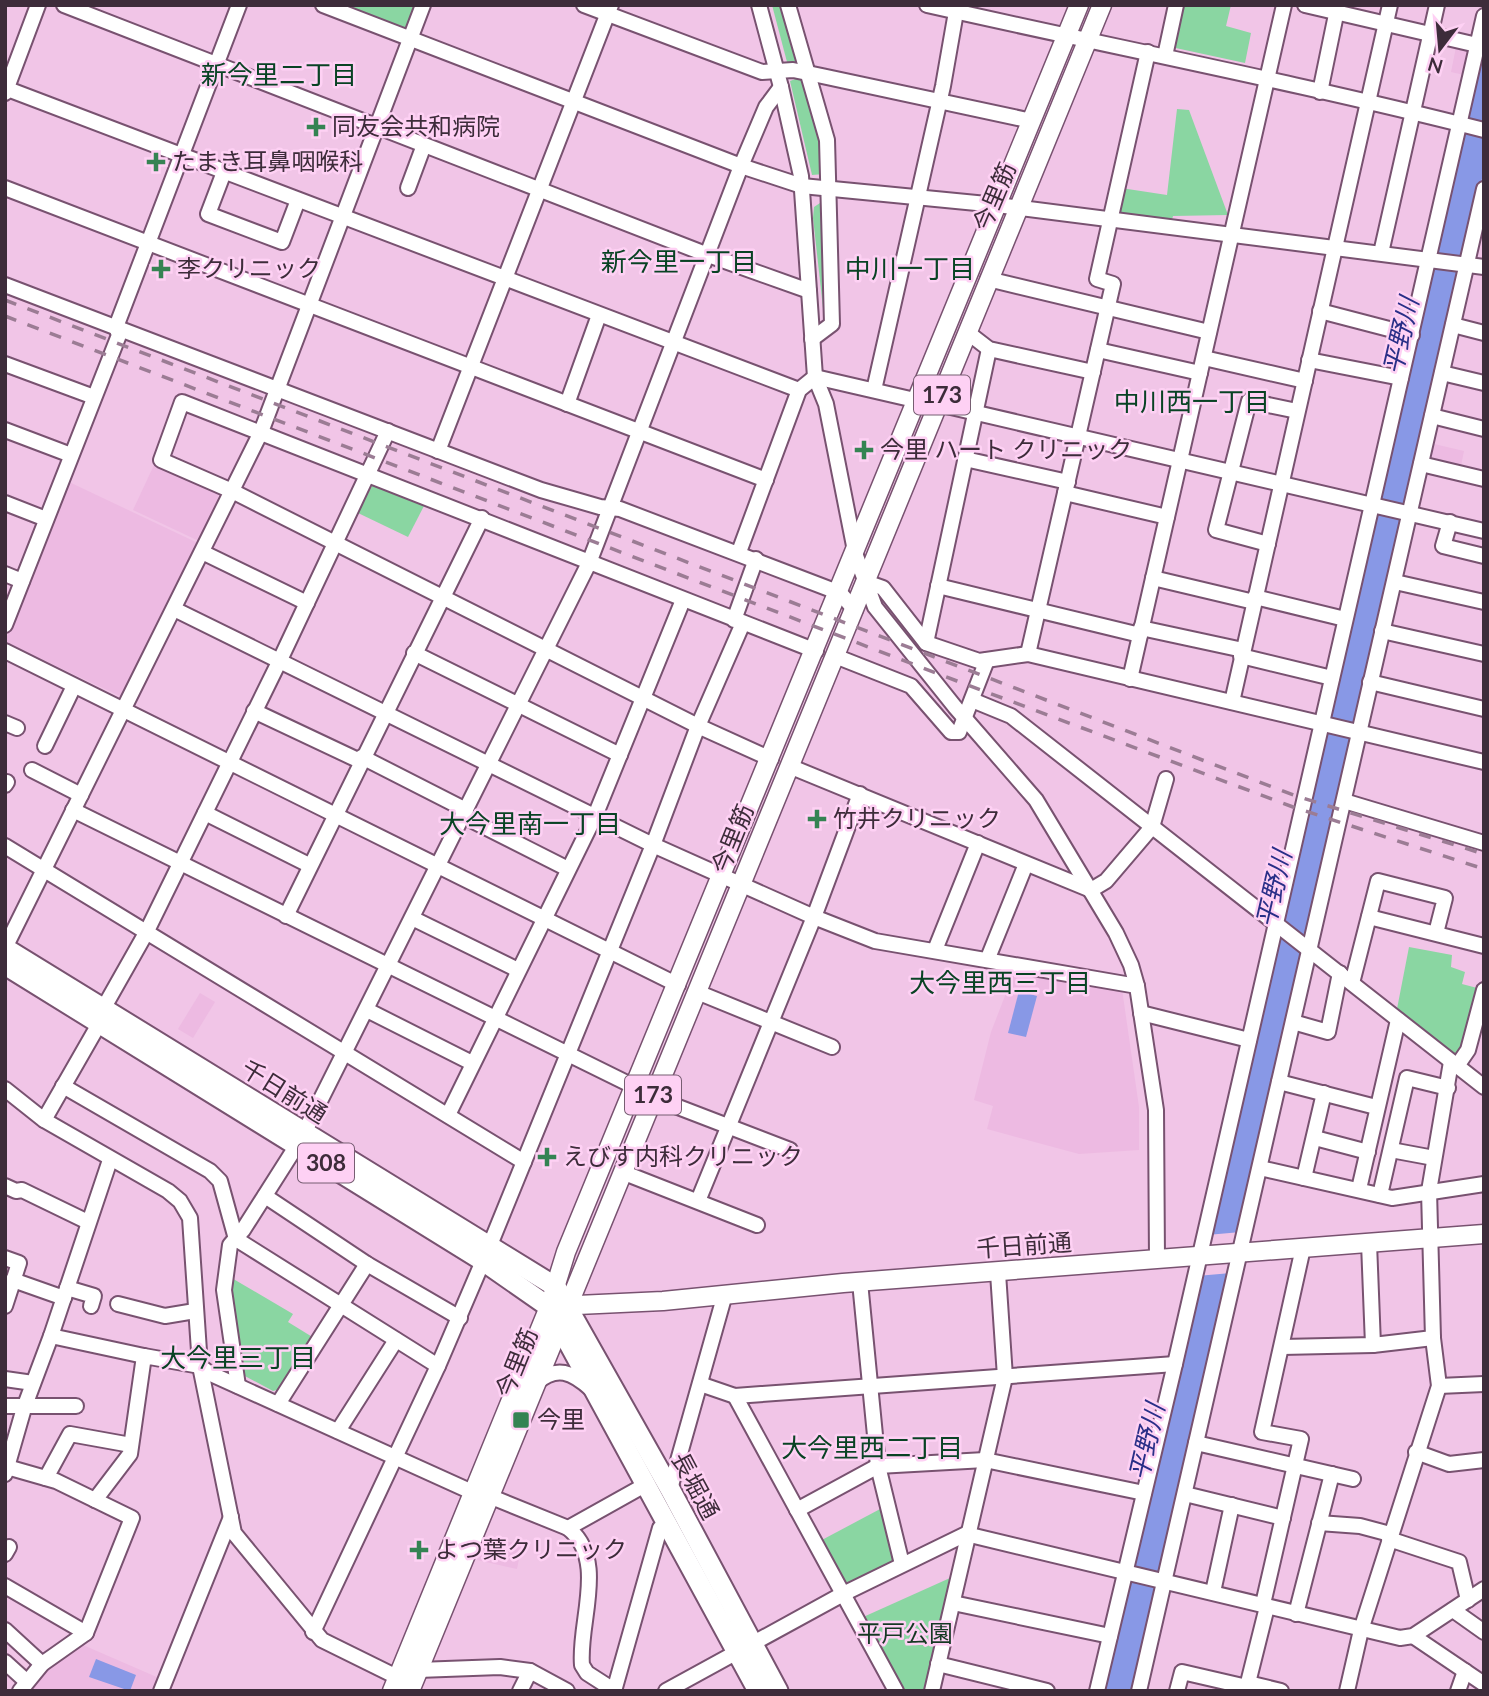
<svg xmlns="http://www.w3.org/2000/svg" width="1489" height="1696" font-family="Lato,'Noto Sans JP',sans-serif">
<rect width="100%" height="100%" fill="#f1c5e7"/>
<!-- built -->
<g fill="#edbae2">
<path d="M1456 47 1470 50 1464 75 1451 72Z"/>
<path d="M1430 443 1464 451 1460 471 1426 463Z"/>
<path d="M154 465 218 494 219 503 201 542 133 510Z"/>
<path d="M67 481 200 544 124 698 5 642Z"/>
<path d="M1015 970 1122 989 1139 1107V1150L1079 1154 987 1129 993 1106 974 1100 991 1032Z"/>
<path d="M200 993 215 1002 193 1038 178 1029Z"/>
<path d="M485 1539 522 1544 517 1569 477 1560Z"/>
<path d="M83 1645 159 1678 154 1691H28L44 1668Z"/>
</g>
<!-- green -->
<g fill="#8ad6a2">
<path d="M341 5H408L415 8 407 27 403 29Z"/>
<path d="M772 5H779L788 27 796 65 787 62Z"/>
<path d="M1181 5H1231L1226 26 1251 33 1245 63 1171 47Z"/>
<path d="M801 77 821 143 824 174 812 175 790 81Z"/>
<path d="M1177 109 1189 110 1228 215 1173 216 1171 223 1115 216 1121 188 1167 195Z"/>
<path d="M820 203 825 205 824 317 813 218 814 207Z"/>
<path d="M377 484 426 502 408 537 358 513 372 486Z"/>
<path d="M1409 947 1452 955 1451 967 1465 972 1462 984 1481 989 1469 1033 1455 1060 1396 1014Z"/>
<path d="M230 1277 293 1314 288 1322 314 1338 280 1389 273 1391 243 1375 229 1290Z"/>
<path d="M882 1508 896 1558 894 1562 848 1583 842 1581 820 1541Z"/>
<path d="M950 1578 924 1691H901L861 1618Z"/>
</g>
<!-- water -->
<g fill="#8898e6">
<path d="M1484 31V170L1134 1691H1103Z"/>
<path d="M1019 991 1037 996 1026 1037 1008 1033Z"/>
<path d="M96 1659 136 1675 130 1691 89 1677Z"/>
</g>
<!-- pier -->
<path fill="#f1c5e7" d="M1241 1232 1231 1273 1197 1276 1207 1235Z"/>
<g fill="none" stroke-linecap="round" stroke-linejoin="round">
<defs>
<g id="minor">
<path d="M64 5 708 255 809 291"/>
<path d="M323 5 741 166 802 186 997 205 1484 267"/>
<path d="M584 5 762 72 793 70 822 76 1032 121"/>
<path d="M759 5 781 87 801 176 815 377 826 404 856 556 875 607 955 707 1036 800 1116 933 1131 965 1137 986 1156 1110 1157 1260"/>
<path d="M788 5 827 140 832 324 812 339"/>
<path d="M927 5C1113 47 1299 83 1484 130"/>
<path d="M1305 5 1477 45"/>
<path d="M1165 56 1176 5"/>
<path d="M5 88 799 390"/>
<path d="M1320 92 1338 5"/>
<path d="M5 93 38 5"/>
<path d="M224 172 208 214 282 242 298 200"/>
<path d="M5 188 766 480"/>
<path d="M408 188 424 145"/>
<path d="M1381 253 1437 5"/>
<path d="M988 279 1209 332"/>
<path d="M5 285 541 490 600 507 620 509 840 593 855 610"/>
<path d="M1320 311 1412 335"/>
<path d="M1453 325 1484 333"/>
<path d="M967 332 989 349 1093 372"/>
<path d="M1098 350 1200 373"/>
<path d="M1204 358 1305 381"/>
<path d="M1309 360 1401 378"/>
<path d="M5 364 94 397"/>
<path d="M1442 373 1484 383"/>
<path d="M874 390 943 86 956 12"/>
<path d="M567 404 599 315"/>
<path d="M938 404 1484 531"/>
<path d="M1432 416 1484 429"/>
<path d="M5 430 71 455"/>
<path d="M438 451 611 5"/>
<path d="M965 459 1068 482"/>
<path d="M1421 464 1484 479"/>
<path d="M1065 493 1167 517"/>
<path d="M5 503 46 519"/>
<path d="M1450 522 1443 546 1484 556"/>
<path d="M1268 544 1216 530 1249 401 1297 411"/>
<path d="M202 552 307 603"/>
<path d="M739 552 799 390 815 377 919 401"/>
<path d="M5 574 22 581"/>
<path d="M1153 578 1254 602"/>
<path d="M866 582 883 588 926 643 979 661 1028 654 1484 762"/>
<path d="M1395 582 1484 602"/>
<path d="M938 586 1140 635"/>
<path d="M1255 597 1345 619"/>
<path d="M174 609 653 845 814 917 875 941 1137 986"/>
<path d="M734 620 756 559"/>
<path d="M5 625 119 335 116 327 239 5"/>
<path d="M1141 628 1243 650"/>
<path d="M1382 631 1484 654"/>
<path d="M926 643 989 349"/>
<path d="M5 651 678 985"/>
<path d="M414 653 620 755"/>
<path d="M1028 654 1113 284 1097 279 1148 52"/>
<path d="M835 656 911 686 951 732H959L987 660"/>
<path d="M1241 656 1332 678"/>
<path d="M1130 679 1284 5"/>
<path d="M1370 682 1484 709"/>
<path d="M972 700 1011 716 1484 1087"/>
<path d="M1232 702 1390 5"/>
<path d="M254 711 360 761"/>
<path d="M5 723 17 728"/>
<path d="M45 746 74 686"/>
<path d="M362 757 466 810"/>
<path d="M771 759 698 726 232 491 161 460 182 402 816 651"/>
<path d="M789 766 1091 890 1106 881 1152 827 1166 779"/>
<path d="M32 770 81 795"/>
<path d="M5 785 7 782"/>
<path d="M1344 801 1484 843"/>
<path d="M73 810 635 1087"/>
<path d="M205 813 309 865"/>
<path d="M463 816 568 869"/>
<path d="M5 846 524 1162"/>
<path d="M286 916 482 518"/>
<path d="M1369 917 1484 946"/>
<path d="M412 918 518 970"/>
<path d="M5 948 261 432 423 5"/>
<path d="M935 950 978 843"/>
<path d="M988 958 1026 864"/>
<path d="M1352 983 1378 881 1445 898 1436 933"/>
<path d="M697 992 832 1047"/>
<path d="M367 1010 472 1063"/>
<path d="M1141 1013 1249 1040"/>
<path d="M1293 1022 1328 1032 1340 973"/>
<path d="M1457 1066 1468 1050 1484 990"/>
<path d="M1279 1082 1376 1107"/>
<path d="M63 1086 210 1171 220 1181 236 1239 438 1366"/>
<path d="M5 1089 44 1120 168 1191 180 1201 190 1218 200 1366 234 1533 322 1640 397 1677"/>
<path d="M652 1097 790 1150"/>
<path d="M448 1115 595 816 683 600"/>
<path d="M44 1120 99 1024 103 1009 146 933 280 660 388 431"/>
<path d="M304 1133 589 563 741 166 766 107 781 87"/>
<path d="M1315 1138 1368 1152"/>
<path d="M1391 1150 1434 1158"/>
<path d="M1260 1168 1392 1198 1484 1184"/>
<path d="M622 1172 757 1225"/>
<path d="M1304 1178 1324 1093"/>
<path d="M5 1186 16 1191 22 1190 88 1222"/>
<path d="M1359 1189 1398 1020"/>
<path d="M1380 1195 1407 1078 1448 1088"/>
<path d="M265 1196 367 1264 460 1318"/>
<path d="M698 1201 814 917 860 794"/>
<path d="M1369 1243 1373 1345"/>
<path d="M490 1245 653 845 698 726 743 623"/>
<path d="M5 1258 19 1263 5 1306"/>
<path d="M13 1280 64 1298"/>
<path d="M860 1282 878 1466 902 1564"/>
<path d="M67 1288 94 1296 91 1306"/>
<path d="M118 1304 165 1316 195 1311"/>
<path d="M51 1336 144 1356"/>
<path d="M1282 1347 1373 1345 1433 1338"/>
<path d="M5 1379 33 1383"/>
<path d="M536 1383C557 1365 572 1372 591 1389"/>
<path d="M700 1384 735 1396 1175 1364"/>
<path d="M238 1386 224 1290 230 1245 243 1230 297 1145"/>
<path d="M1439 1386 1484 1384"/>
<path d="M735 1396 896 1691"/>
<path d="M278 1404 367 1264"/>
<path d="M5 1406H76"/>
<path d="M338 1431 396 1340"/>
<path d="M1196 1443 1353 1479"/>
<path d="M1416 1452 1449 1464 1484 1460"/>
<path d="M7 1467 56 1481 132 1518 86 1633 42 1664 20 1691"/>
<path d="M5 1474 24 1408 51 1336 110 1160"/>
<path d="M46 1478 70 1434 131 1445"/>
<path d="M670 1489 725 1294"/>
<path d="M1185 1494 1283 1518"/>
<path d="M489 1496 568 1528C608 1560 578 1622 582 1665L587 1673 615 1691"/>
<path d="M95 1500 130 1454 144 1356 200 1366 209 1373 472 1492"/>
<path d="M797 1510 878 1466 985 1460 1144 1493"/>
<path d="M1319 1523 1360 1526 1390 1534"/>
<path d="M568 1528 645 1485"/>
<path d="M1389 1539 1459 1562 1468 1600"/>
<path d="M5 1554 9 1547"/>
<path d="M5 1586 86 1633"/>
<path d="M1213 1592 1232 1505"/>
<path d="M953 1603 1110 1636"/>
<path d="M1263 1604 1301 1439 1262 1432 1303 1248"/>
<path d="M1453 1610 1484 1632"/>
<path d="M1296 1614 1332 1474"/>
<path d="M5 1630 42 1664"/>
<path d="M313 1632 438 1366 483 1261"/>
<path d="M1413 1636 1484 1684"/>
<path d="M5 1662 26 1681"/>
<path d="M938 1664 1047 1691"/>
<path d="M418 1670 500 1667 530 1671 567 1691"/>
<path d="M1248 1683 1281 1691"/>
<path d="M161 1691 231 1517"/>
<path d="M520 1691 530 1671"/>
<path d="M614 1691 660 1528 667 1524"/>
<path d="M666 1691 843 1594 966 1534 1400 1638 1413 1636 1484 1589"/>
<path d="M932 1691 1005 1377 998 1273"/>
<path d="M1097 1691 1175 1364 1484 16"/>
<path d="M1139 1691 1484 189"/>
<path d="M1177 1691 1182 1672 1247 1687"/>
<path d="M1246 1691 1267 1607"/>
<path d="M1347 1691 1361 1630 1439 1386 1433 1338 1429 1191 1451 1062"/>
<path d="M1458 1691 1465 1671"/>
</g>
<g id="major">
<path d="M556 1306 663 1301 843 1283 1484 1234"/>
<path d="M392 1691 549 1307 566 1252 1079 5"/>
<path d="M410 1691 1102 5"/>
</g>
<g id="highway">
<path d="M5 948 556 1287 670 1489 778 1691"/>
<path d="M5 965 483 1261 549 1307 758 1691"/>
</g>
</defs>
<!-- minor casing -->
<use href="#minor" stroke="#785270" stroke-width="18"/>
<!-- major casing -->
<use href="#major" stroke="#785270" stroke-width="21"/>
<!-- highway casing -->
<use href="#highway" stroke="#785270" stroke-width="23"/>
<!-- minor -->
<use href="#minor" stroke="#fff" stroke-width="14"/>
<!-- major -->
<use href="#major" stroke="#fff" stroke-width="18"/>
<!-- highway -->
<use href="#highway" stroke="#fff" stroke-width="19"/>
<!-- rail -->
<g stroke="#9b7c94" stroke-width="3.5" stroke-dasharray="12 12" stroke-linecap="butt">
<path d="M5 300 1296 796 1484 854"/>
<path d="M5 316 957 681 1293 807 1484 869"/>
</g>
</g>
<!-- markers -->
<g fill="#358353" stroke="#fed1f4" stroke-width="2.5">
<path d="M312.5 116.5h7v7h7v7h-7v7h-7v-7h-7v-7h7z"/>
<path d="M152.5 151.5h7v7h7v7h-7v7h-7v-7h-7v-7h7z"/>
<path d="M157.5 258.5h7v7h7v7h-7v7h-7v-7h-7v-7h7z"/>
<path d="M860.5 439.5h7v7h7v7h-7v7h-7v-7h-7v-7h7z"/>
<path d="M813.5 808.5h7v7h7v7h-7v7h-7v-7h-7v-7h7z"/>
<path d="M543.5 1146.5h7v7h7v7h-7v7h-7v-7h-7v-7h7z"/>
<rect x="512" y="1411" width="18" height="18" rx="3.5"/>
<path d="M415.5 1539.5h7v7h7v7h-7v7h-7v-7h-7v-7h7z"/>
</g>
<g text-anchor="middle" stroke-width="5" stroke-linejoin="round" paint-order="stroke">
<!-- shield labels -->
<g fill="#fed1f4" stroke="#775e72" stroke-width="2">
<rect x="914" y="375.5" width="56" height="39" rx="5"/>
<rect x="625" y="1075.5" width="56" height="39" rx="5"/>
<rect x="298" y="1143.5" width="56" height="39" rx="5"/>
</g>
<g font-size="23" font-weight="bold" fill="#3d2c3a">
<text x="942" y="403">173</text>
<text x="653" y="1103">173</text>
<text x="326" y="1171">308</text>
</g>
<!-- poi labels -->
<g font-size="24" fill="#3d2c3a" stroke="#fed1f4" text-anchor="start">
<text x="332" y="135">同友会共和病院</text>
<text x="172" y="170">たまき耳鼻咽喉科</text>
<text x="177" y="277">李クリニック</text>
<text x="880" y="458">今里 ハート クリニック</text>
<text x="833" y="827">竹井クリニック</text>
<text x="563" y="1165">えびす内科クリニック</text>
<text x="537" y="1428">今里</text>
<text x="435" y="1558">よつ葉クリニック</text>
</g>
<!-- street labels -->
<g font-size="24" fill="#3d2c3a" stroke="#fed1f4">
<text transform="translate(995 197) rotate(-67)" y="8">今里筋</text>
<text transform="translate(733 839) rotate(-68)" y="8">今里筋</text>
<text transform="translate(284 1092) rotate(32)" y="8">千日前通</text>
<text transform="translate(1024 1246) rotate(-4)" y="8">千日前通</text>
<text transform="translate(517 1363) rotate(-68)" y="8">今里筋</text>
<text transform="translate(695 1486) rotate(62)" y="8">長堀通</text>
</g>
<!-- park labels -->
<g font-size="24" fill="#153923" stroke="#fed1f4">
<text x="905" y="1642">平戸公園</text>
</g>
<!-- neighbourhood labels -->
<g font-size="26" fill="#094324" stroke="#fed1f4">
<text x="279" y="84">新今里二丁目</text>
<text x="679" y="271">新今里一丁目</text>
<text x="910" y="278">中川一丁目</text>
<text x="1192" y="411">中川西一丁目</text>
<text x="530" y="833">大今里南一丁目</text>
<text x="1000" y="992">大今里西三丁目</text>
<text x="238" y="1367">大今里三丁目</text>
<text x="872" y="1457">大今里西二丁目</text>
</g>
<!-- water labels -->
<g font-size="26" font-style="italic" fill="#292f87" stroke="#fed1f4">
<text transform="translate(1401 336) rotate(-77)" y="9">平野川</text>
<text transform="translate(1274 889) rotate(-77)" y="9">平野川</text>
<text transform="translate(1147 1442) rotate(-77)" y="9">平野川</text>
</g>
</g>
<!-- border -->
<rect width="1489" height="1696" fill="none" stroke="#3d2c3a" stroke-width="14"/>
<!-- north arrow -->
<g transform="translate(1440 49) rotate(196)" stroke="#fed1f4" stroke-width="5" paint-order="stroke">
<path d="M0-5L12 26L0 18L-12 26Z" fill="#3d2c3a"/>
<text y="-10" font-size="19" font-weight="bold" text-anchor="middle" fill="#3d2c3a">N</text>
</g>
</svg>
